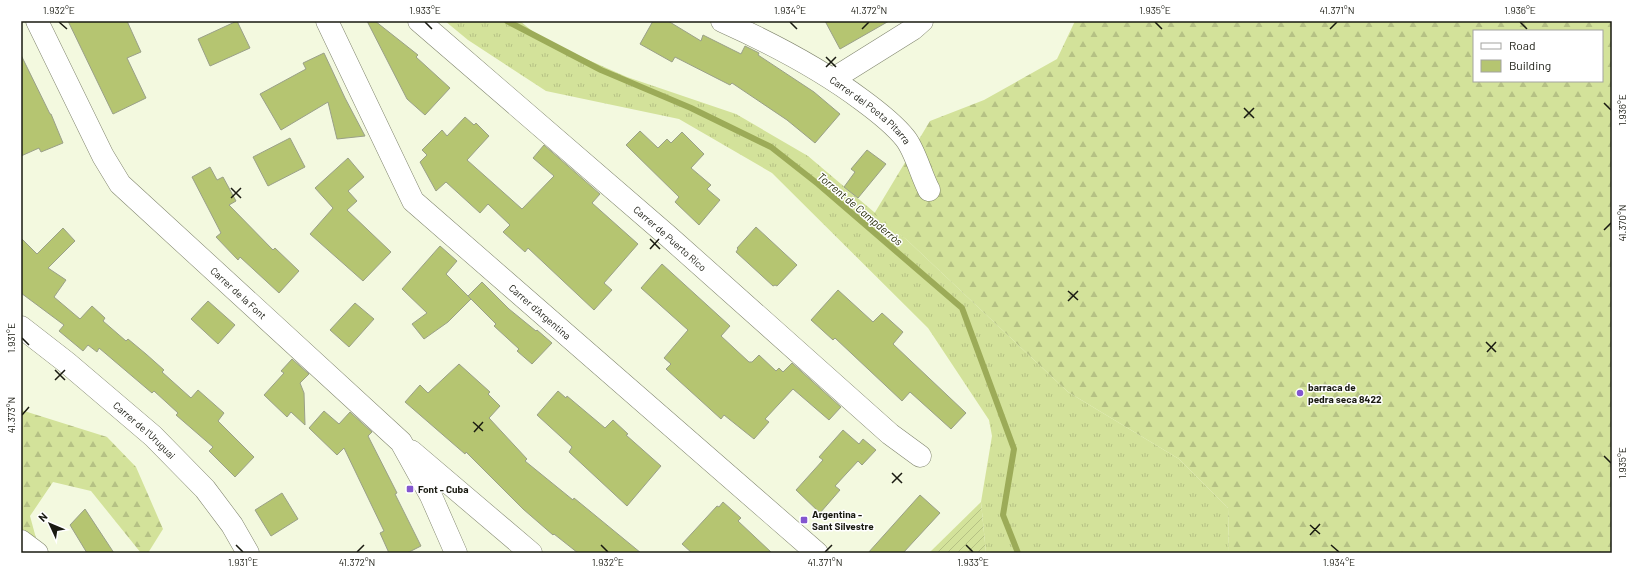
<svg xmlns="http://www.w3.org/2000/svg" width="1633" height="574" font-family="Barlow,sans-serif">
<defs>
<pattern id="grass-tufts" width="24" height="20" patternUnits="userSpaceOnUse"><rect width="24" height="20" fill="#d3e29a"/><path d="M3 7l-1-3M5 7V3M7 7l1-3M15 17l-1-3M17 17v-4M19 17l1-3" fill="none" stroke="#b5c184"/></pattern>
<pattern id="forest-firs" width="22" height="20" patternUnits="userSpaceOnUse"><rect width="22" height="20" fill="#d3e29a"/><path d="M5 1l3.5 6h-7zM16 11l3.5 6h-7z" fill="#b5c184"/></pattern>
<pattern id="garden-furrows" width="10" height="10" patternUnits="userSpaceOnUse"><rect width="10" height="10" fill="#d3e29a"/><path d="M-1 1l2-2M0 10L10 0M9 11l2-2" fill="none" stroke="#b5c184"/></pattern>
</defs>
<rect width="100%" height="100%" fill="#f3f9df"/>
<!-- grass -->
<path fill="url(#grass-tufts)" d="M445 21H520L543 40 627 77 736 114 808 156 907 240 1068 392 1179 459 1228 508 1229 553H986L981 502 992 436 989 420 928 328 772 173 679 119 546 91 468 40Z"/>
<!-- forest -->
<g fill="url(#forest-firs)" fill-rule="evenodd">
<path d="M1075 21H1612V553H1229L1228 508 1179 459 1068 392 907 240 874 214 930 121 984 100 1057 59ZM1474 31H1602V81H1474Z"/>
<path d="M21 410 107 437 136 467 163 529 148 553H141L91 491 53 482 30 516 40 553H21Z"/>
</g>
<!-- garden -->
<path fill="url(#garden-furrows)" d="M981 502 986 553H929Z"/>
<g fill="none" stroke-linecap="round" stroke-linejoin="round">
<!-- stream -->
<path stroke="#9cab58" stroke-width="6" d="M507 21 601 70 691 108 771 147 818 184 962 308 1014 449 1003 515 1018 553"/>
</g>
<!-- building -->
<g fill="#b5c571" stroke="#9aa088">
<path d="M68 21H127L141 52 127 58 146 98 113 114Z"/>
<path d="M237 21 250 48 210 66 198 39Z"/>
<path d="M367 21H375L418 55 416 57 450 88 425 115 407 99Z"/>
<path d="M653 21H668L701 41 703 35 741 54 745 46 759 53 758 55 814 92 840 114 815 143 787 120 732 83 730 85 675 57 672 62 640 44Z"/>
<path d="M825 21H889L840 49Z"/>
<path d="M324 53 345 98 365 136 337 139 328 102 281 130 260 94 306 69 303 63Z"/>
<path d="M21 55 50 114H51L63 143 41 152 39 148 21 156Z"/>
<path d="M465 117 474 125 476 123 489 136 467 160 522 209 554 176 533 158 544 145 600 194 592 203 638 244 604 283 612 290 594 310 528 248 525 252 503 232 510 225 488 204 480 213 446 182 436 191 420 162 427 155 422 150 442 130 447 136Z"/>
<path d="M640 131 658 148 667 139 671 143 682 132 704 154 691 168 711 185 707 189 720 200 699 225 675 202 679 197 626 145Z"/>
<path d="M290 138 305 167 268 186 253 157Z"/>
<path d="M867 150 886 164 858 198 844 187 855 172 851 169Z"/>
<path d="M348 158 364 177 348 191 357 201 347 210 391 252 363 281 310 234 333 208 315 188Z"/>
<path d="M210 167 217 180 223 177 236 201 229 205 273 250 275 248 299 271 279 293 240 257 238 260 216 237 221 233 192 177Z"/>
<path d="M756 227 797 265 777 286 775 285 773 286 736 252 738 249 737 248Z"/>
<path d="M63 228 75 241 48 268 66 280 54 297 80 319 92 306 105 318 103 321 126 341 128 339 146 354 164 370 162 372 191 398 198 390 224 413 218 421 254 457 235 477 209 451 213 447 176 415 178 413 154 391 152 393 99 348 97 352 88 345 83 351 59 331 64 325 21 293V238L37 254Z"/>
<path d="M440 246 457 261 446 274 471 299 448 322 424 339 412 324 427 313 402 289Z"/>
<path d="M662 264 730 326 721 336 749 362H752L759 355 776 371 779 368 783 372 792 363 841 407 829 420 793 389 765 419 769 422 754 439 724 415 721 419 666 369 671 364 664 358 688 330 641 288Z"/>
<path d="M482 282 509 309 536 331 537 330 552 343 532 364 517 351 519 349 494 326 496 324 468 296Z"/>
<path d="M838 290 873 322 882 313 903 332 893 344 966 413 951 429 910 392 902 401 835 338 833 340 811 320Z"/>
<path d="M208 301 235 325 218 344 191 319Z"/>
<path d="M355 303 374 319 349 347 330 330Z"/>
<path d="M292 359 309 374 300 383 304 393 305 425 291 412 287 417 264 395 284 373 281 371Z"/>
<path d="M459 364 490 392 488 394 500 406 489 418 527 459 525 461 573 500 574 498 641 553H578L554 534 553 535 523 509 466 452 465 454 405 402 420 385 428 393Z"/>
<path d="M558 391 566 398 567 396 605 428 613 420 628 434 626 435 661 466 627 506 569 452 572 447 537 415Z"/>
<path d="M324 411 339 424 350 412 372 432 368 436 397 493 395 494 421 546 407 553H389L380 533 384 531 344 448 337 455 309 428Z"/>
<path d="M843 430 859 444 863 439 876 450 862 465 858 461 835 486 840 490 820 513 796 490 823 460 819 457Z"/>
<path d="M282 493 298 519 271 536 255 510Z"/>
<path d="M920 495 940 513 903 553H868Z"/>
<path d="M723 502 741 518 738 521 772 553H692L682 544 717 506 719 507Z"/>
<path d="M85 509 114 553H87L70 525Z"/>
</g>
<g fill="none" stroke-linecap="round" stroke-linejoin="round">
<defs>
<g id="street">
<path id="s1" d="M37 21 103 156 120 184 401 442 431 496 456 553"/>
<path id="s2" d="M327 21 413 201 817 553"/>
<path id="s3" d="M419 21 668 236 890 434 920 456"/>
<path id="s4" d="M722 21C771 43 818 67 862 100 877 111 893 123 905 138 915 150 921 175 929 190"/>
<path d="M833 79 913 29 922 21"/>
<path id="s5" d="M21 327 66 362 153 436 205 489 232 525 248 553"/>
<path d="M411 451 531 553"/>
<path d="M21 541 37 553"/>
</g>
</defs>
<!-- street casing -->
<use href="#street" stroke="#80856e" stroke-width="23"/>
<!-- street -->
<use href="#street" stroke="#fff" stroke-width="22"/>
</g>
<!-- ticks -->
<path fill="none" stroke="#191a11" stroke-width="1.5" d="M59 22 67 29M425 22 432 29M790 22 797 29M1155 22 1162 29M1520 22 1527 29M862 29 869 22M1330 29 1337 22M826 57 836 67M826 67 836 57M1604 103 1611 110M1244 108 1254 118M1244 118 1254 108M231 188 241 198M231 198 241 188M1604 230 1611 223M650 239 660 249M650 249 659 239M1068 291 1078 300M1068 301 1078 291M22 338 29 345M1486 342 1496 352M1487 352 1496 342M55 370 65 380M55 380 65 370M22 415 29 407M473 422 483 431M474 432 483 422M1604 456 1611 463M892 473 902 483M892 483 902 473M1310 525 1320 534M1310 535 1320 524M236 545 243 552M601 545 608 552M966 545 973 552M1331 545 1339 552M357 552 364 545M825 552 832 545"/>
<!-- markers -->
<g fill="#8356cf" stroke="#fff" stroke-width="1.5">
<circle cx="1300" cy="393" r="4"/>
<rect x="406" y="485" width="8" height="8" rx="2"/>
<rect x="800" y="516" width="8" height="8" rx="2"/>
</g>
<g text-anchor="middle" stroke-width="3" stroke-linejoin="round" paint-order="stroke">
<!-- street labels -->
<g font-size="10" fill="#191a11" stroke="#fff">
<text dy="4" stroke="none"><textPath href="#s4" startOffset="174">Carrer del Poeta Pitarra</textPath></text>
<text dy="4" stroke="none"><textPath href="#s3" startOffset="332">Carrer de Puerto Rico</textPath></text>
<text dy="4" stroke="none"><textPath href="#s1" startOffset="344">Carrer de la Font</textPath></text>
<text dy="4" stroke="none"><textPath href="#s2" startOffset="368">Carrer d'Argentina</textPath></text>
<text dy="4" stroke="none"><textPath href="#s5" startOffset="161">Carrer de l'Uruguai</textPath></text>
</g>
<!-- poi labels -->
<g font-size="10" font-weight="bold" fill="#191a11" stroke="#fff" text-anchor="start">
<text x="1308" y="391">barraca de<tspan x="1308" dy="12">pedra seca 8422</tspan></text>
<text x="418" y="493">Font - Cuba</text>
<text x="812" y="518">Argentina -<tspan x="812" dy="12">Sant Silvestre</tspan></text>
</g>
<!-- water labels -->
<g font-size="11" font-style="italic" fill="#272d08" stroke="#fff">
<text transform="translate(860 209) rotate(40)" y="4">Torrent de Campderròs</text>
</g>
</g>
<!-- border -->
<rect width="1633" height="574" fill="none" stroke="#ffffff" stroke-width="44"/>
<!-- legend -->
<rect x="1473" y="30" width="130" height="52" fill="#ffffff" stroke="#a3a3a0"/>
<rect x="1481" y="43" width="20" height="6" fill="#ffffff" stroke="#a3a3a0"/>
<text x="1509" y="50" font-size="12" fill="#191a11">Road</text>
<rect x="1481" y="60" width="20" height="12" fill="#b5c571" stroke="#a3a3a0"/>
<text x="1509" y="70" font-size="12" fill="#191a11">Building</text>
<!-- north arrow -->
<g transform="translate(50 524) rotate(314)" stroke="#ffffff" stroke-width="3" paint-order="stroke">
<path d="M0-3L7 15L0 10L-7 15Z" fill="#191a11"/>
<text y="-6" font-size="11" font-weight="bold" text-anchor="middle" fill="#191a11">N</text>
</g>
<rect x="22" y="22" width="1589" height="530" fill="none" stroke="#191a11" stroke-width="1.5"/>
<g font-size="10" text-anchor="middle" fill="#191a11">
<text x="59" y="14">1.932°E</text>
<text x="425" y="14">1.933°E</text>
<text x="790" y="14">1.934°E</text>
<text x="869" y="14">41.372°N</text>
<text x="1155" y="14">1.935°E</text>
<text x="1337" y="14">41.371°N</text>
<text x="1520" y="14">1.936°E</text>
<text transform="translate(1622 110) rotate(-90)" y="4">1.936°E</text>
<text transform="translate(1622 223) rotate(-90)" y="4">41.370°N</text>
<text transform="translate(11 338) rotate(-90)" y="4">1.931°E</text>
<text transform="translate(11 415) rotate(-90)" y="4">41.373°N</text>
<text transform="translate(1622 463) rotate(-90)" y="4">1.935°E</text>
<text x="243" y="566">1.931°E</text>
<text x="357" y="566">41.372°N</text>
<text x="608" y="566">1.932°E</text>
<text x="825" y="566">41.371°N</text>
<text x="973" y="566">1.933°E</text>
<text x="1339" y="566">1.934°E</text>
</g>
</svg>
